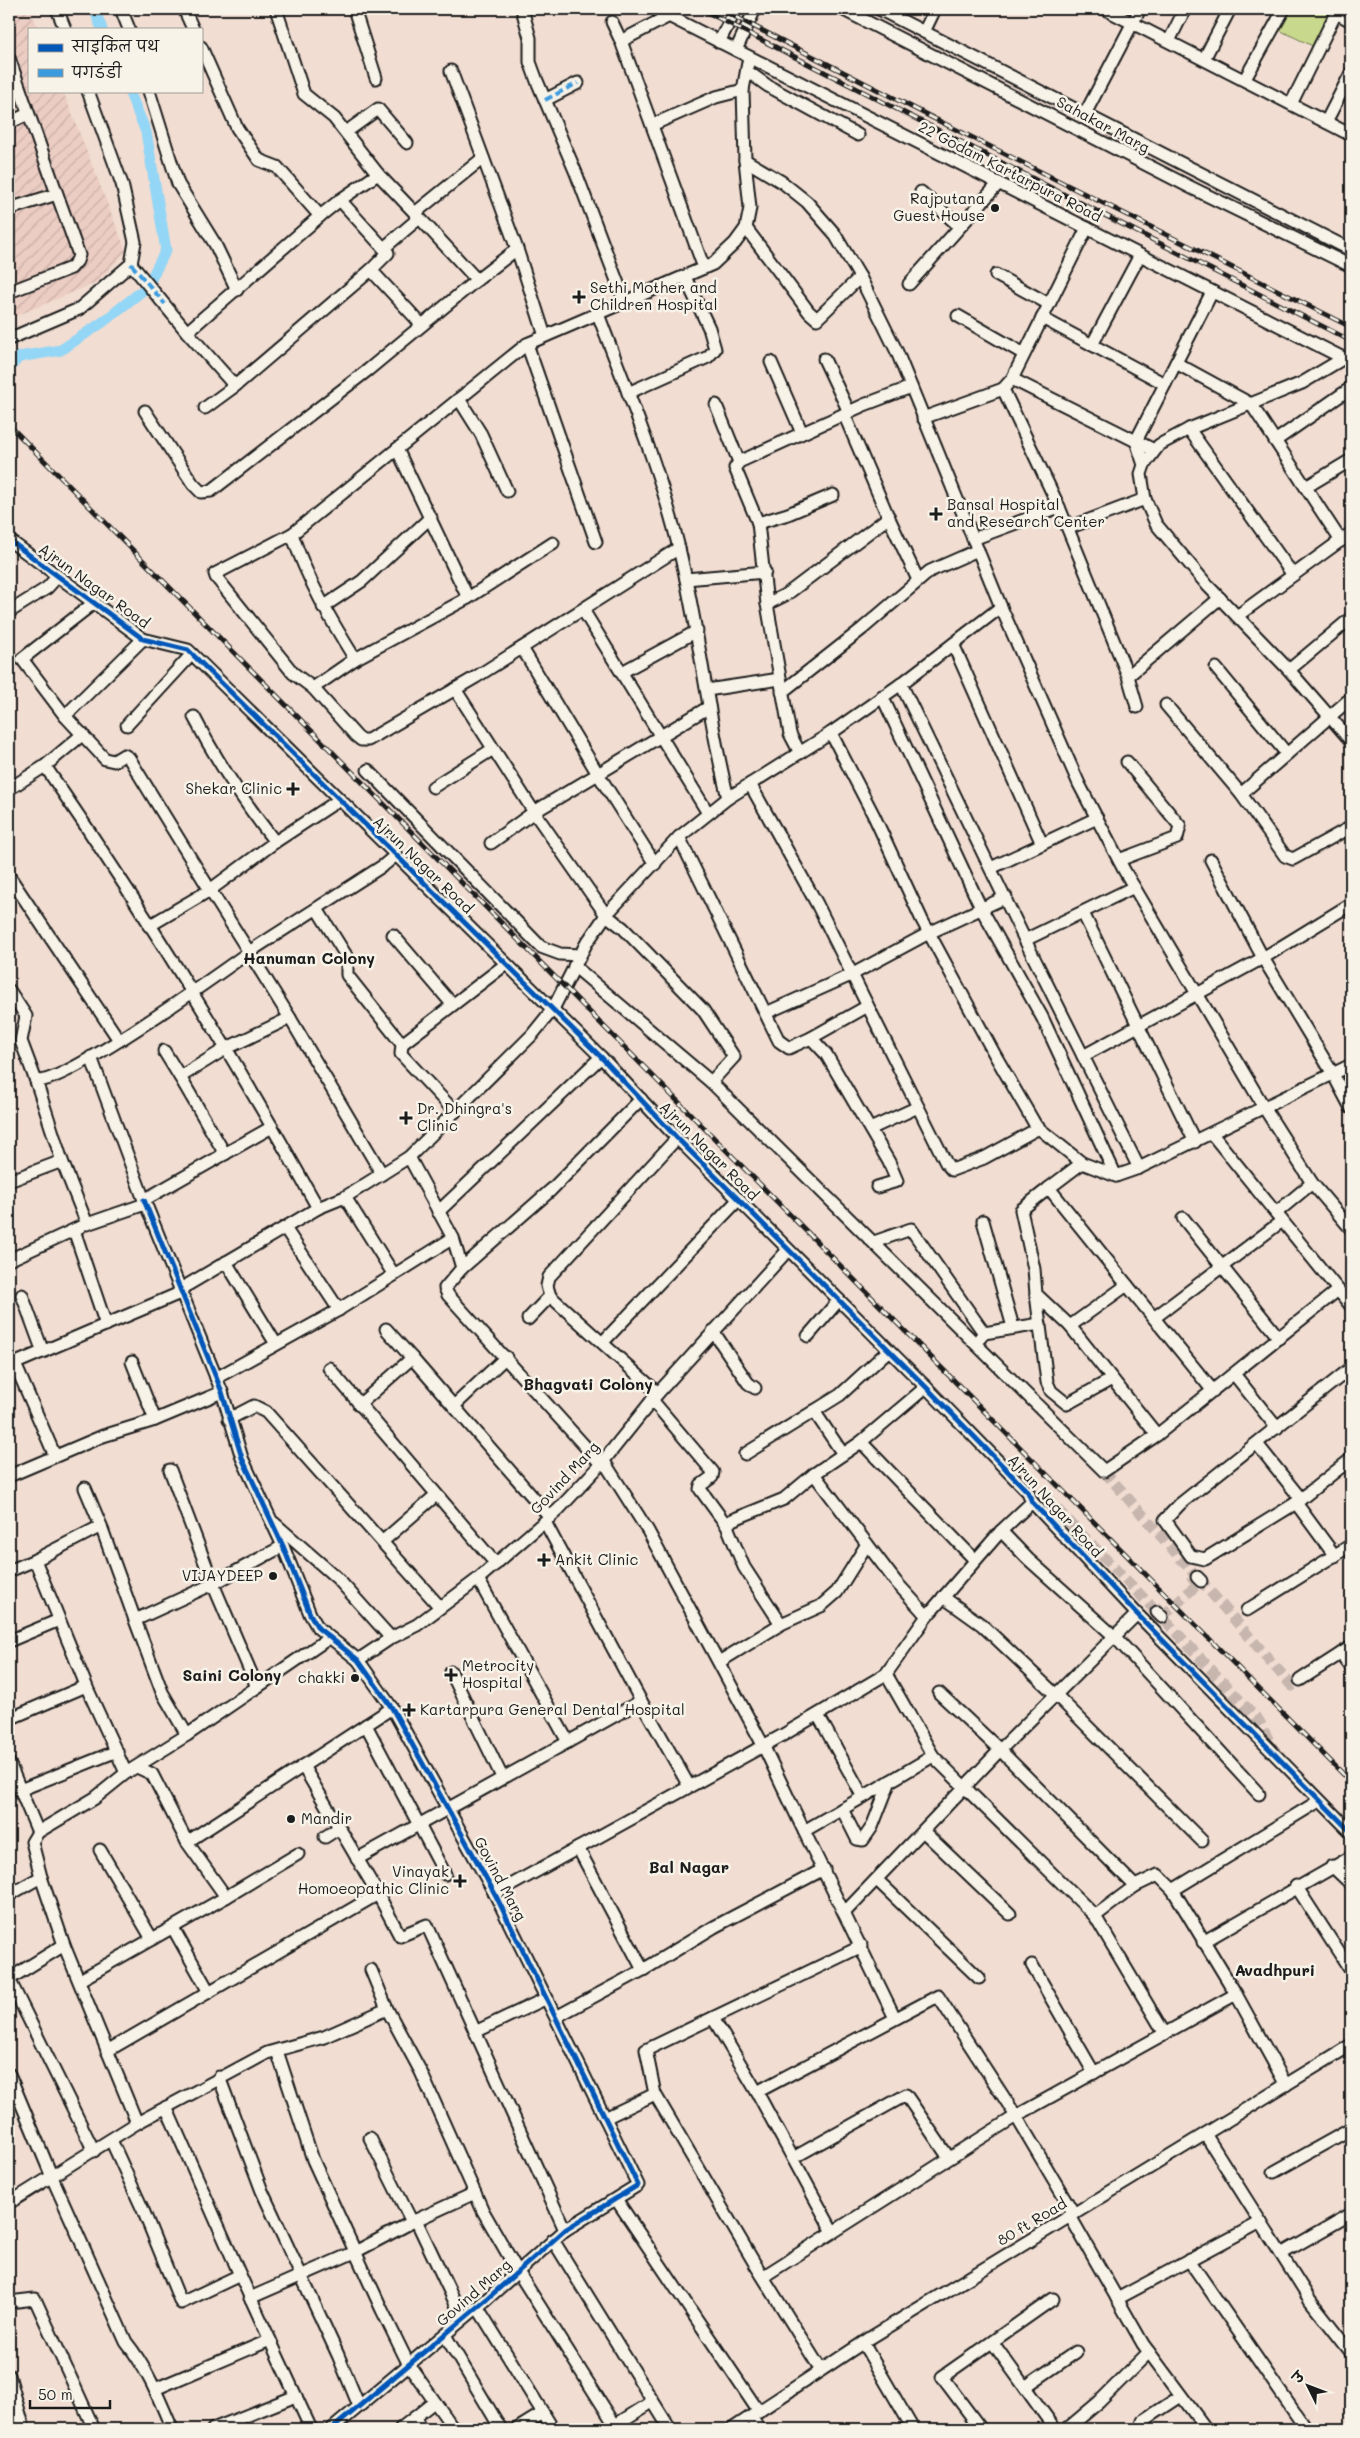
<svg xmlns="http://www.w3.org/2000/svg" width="1360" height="2438" font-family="Mali,'Playpen Sans Deva',sans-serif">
<defs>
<pattern id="industrial-furrows" width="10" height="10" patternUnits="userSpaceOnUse" patternTransform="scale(1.25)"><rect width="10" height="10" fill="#eccdc3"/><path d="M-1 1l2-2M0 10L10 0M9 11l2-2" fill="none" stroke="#caafa7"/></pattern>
</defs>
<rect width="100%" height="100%" fill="#f1ddd2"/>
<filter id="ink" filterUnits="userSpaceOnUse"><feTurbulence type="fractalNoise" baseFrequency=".02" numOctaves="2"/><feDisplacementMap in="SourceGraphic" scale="10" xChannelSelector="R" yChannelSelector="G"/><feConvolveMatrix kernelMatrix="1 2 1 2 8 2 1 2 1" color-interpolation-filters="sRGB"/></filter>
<g filter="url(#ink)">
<!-- industrial -->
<path fill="url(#industrial-furrows)" d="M9 9H30L38 29H29V91H63L126 251 97 282 9 319Z"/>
<!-- green -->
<path fill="#c8d88c" stroke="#727a54" d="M1287 9H1339L1319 49 1277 29Z"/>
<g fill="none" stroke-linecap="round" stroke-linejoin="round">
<!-- canal -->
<g stroke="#94d6f6" stroke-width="11">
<path d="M94 9 102 29"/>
<path d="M9 368 19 357 61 350 103 322 147 287 166 250 146 132 129 91"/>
</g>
<!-- minor-tunnel -->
<g stroke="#c6b6ae" stroke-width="11" stroke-dasharray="11 5.5" stroke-linecap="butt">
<path d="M1104 1471 1197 1577 1190 1583"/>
<path d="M1028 1492 1050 1502 1157 1612 1163 1607"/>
<path d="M1276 1755 1259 1721 1162 1617 1201 1581 1292 1686 1300 1680"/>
</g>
<defs>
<g id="minor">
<path d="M57 9 65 29"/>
<path d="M121 9 129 29"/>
<path d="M184 9 193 29"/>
<path d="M276 9 304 94 334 118 378 174 340 200"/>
<path d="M354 9 376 78"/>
<path d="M522 9 530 38V62L537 81 576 173 625 302"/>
<path d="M655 9 1351 362"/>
<path d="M842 9 1190 187 1351 266"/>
<path d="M879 9 1351 250"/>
<path d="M1105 9 1351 135"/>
<path d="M1336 13 1351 21"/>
<path d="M669 16 621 41 704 268"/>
<path d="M612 22 621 41"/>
<path d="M924 32 935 9"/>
<path d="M1169 41 1185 9"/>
<path d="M719 42 736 9"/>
<path d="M201 47 237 128 259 160 277 167 320 216 340 200 388 253 371 270 422 325"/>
<path d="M736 50 755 9"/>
<path d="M9 58 57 194 9 209"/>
<path d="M1204 59 1230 9"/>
<path d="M451 71 517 249"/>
<path d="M747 71 768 86 858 135"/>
<path d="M1245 79 1284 9"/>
<path d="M149 91 178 184 215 244 237 290"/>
<path d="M545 100 578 83"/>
<path d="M1291 104 1338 9"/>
<path d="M1085 114 1140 9"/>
<path d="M1326 122 1351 73"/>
<path d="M9 123 28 114"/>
<path d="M652 125 716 97 743 90"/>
<path d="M346 132 378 109 407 143"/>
<path d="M745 160 782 182 807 202 834 233 860 277 897 352 1001 607 1079 784 1124 870 1265 1109 1312 1183 1351 1229"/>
<path d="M378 174 415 213"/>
<path d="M921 192 959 226"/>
<path d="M320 216 187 332 235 386 371 270"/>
<path d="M746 228 809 312 817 319 860 277"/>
<path d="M1087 228 1012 379 1003 389 1059 507 1128 676 1137 707"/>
<path d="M384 248 419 218"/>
<path d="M131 264 187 332"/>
<path d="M996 275 1049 304"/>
<path d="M477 280 415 213 483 158"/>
<path d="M909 284 999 183"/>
<path d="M9 292 71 268 77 261 79 255 57 194"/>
<path d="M598 314C628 394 662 473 681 557 700 637 708 718 728 798"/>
<path d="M958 316 1024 354"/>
<path d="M1042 318 1165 384"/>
<path d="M9 339 79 309 131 264 135 242 122 184 88 91"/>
<path d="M527 344 596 542"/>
<path d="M1092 345 1140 255"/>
<path d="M1344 358 1302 383 1189 429 1159 445 1144 465 1141 474 1145 499 1156 524 1208 586 1289 670 1351 741"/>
<path d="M824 359 849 412"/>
<path d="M771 362 802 433"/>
<path d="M1176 363 1251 404 1341 541"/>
<path d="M1012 379 1154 450"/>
<path d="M628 393 708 357 715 349 709 328 685 277"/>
<path d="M459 399 481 434 507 491"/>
<path d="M716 405 739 462"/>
<path d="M205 408 235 386"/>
<path d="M145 411 193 484 201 492 211 491 368 370 473 283 517 249 545 336"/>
<path d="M844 414 887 514 918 580"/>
<path d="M923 418 1003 389"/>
<path d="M1189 429 1293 575"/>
<path d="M1275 441 1351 388"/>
<path d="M1144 465 1136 441 1212 292"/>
<path d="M1306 487 1351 460"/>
<path d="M758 523 788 514 833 495"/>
<path d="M1068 528 1145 499"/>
<path d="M292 534 215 574 216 577 293 673 313 688 356 736 361 740H368L476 677 679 548"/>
<path d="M973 539 1059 507"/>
<path d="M9 540 143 639 188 650 601 1057 677 1138 926 1387 1028 1492 1032 1502 1137 1614 1351 1832"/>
<path d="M686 579 765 572"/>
<path d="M468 598 553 543"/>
<path d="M95 602 22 659 65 716 105 759 114 761 124 755 129 758 210 890 149 926"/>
<path d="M767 604 787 594 889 517"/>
<path d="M323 607 362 581 431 517"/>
<path d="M583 610 708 813"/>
<path d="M9 612 47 588 57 577"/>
<path d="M1237 616 1351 533"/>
<path d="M953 644 1042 844"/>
<path d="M522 648 598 774 534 812 606 915 623 928 703 1010 734 1057 711 1082"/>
<path d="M355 659 468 598 397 449"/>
<path d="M1216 668 1287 754"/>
<path d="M1289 670 1351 618"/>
<path d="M622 672 697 631"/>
<path d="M1128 676 1220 598"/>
<path d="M901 684 1025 940 1134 887"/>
<path d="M313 688 355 659C330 619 307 579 292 534L527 344 713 264 735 243 746 228 750 208 745 160 743 90 749 57"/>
<path d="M455 689 534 812 491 843"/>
<path d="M707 690 780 679"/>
<path d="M782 692 862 629 930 571 978 550"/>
<path d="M882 696 981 908 1042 1017 1116 1176"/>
<path d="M1166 705 1241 794 1285 856 1293 859 1351 827"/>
<path d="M65 716 143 639"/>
<path d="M194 717C217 762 244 802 275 842"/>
<path d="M127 725 192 654"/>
<path d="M831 733 874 816 922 920 995 1055 1036 1126 1082 1163 1116 1176 1139 1168 1351 1065"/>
<path d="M800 753 790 734 767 604 758 523 735 468 739 462 864 405 911 387"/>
<path d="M45 766C143 908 234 1057 318 1208L345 1197 409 1157 532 1035 553 1009 586 944 606 915 679 837 728 798 831 733 901 684 1001 607"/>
<path d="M368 770 541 947 560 954 580 955"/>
<path d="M750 784 817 904 946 1163 952 1170 984 1158 1039 1128"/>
<path d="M433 787 493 749"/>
<path d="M9 789 45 766 83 734"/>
<path d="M1241 794 1351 698"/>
<path d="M679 837 779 1041 789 1048 811 1038"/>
<path d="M1119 860 1177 838 1180 826 1127 762"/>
<path d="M1211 860 1263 958 1333 1074 1351 1108"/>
<path d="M655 864 598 774 709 707"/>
<path d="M991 868 1097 818"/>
<path d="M9 876 119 1040"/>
<path d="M317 909 347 957V975L402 1044 401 1054 455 1112"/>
<path d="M1083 913 1195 1142"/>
<path d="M393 935 452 1004"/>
<path d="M1025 940 1139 1168"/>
<path d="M574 966 711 1082 1104 1471 1157 1435"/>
<path d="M9 990 26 1016 21 1041 36 1081C65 1084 217 975 249 952L210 890 275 842 339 800"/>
<path d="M866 1007 811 1038 826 1054 889 1162 897 1181 877 1187"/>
<path d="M766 1013 851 975 929 933 1006 897"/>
<path d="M290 1018 382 1174"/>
<path d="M402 1044 506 964"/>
<path d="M164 1051 180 1077"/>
<path d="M1083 1056 1263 958 1351 904"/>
<path d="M91 1057 144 1200 272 1127"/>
<path d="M36 1081 62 1161"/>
<path d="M870 1129 918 1107"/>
<path d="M1212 1134 1351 1306"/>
<path d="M225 1154 180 1077 225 1049 290 1018 249 952 384 865 396 855"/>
<path d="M409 1157 453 1238 462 1268 551 1190 641 1099"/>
<path d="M1082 1163 1049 1188 1127 1285"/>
<path d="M9 1181 62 1161 87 1224 145 1204"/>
<path d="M1049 1188 1021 1210 1034 1269 1036 1294 1070 1326"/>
<path d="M345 1197 394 1275"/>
<path d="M144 1200 222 1392 242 1458 283 1546 310 1614 318 1628 358 1660 392 1708 495 1894 638 2185 565 2230 487 2299 332 2429"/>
<path d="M438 1212 601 1057"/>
<path d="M1276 1213 1312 1183"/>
<path d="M1183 1218 1279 1338"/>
<path d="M983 1221 1013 1327"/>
<path d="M285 1228 339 1310"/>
<path d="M74 1230 106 1325"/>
<path d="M874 1242 911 1229 984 1333"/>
<path d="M9 1260 80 1227"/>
<path d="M226 1262 276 1344"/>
<path d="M462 1268 445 1288 448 1295 601 1464"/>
<path d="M179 1290 318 1208"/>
<path d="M1036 1294 1047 1382 1051 1391 1067 1404 1112 1379"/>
<path d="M22 1295 43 1352"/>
<path d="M1154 1318 1282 1221"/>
<path d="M528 1319 550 1296"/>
<path d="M713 1331 748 1383 755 1388"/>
<path d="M808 1336 839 1300"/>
<path d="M980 1338 984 1333 1040 1324"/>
<path d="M603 1342 739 1199"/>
<path d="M412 1358 550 1517"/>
<path d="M132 1362 155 1420"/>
<path d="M15 1364 55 1456"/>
<path d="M9 1366 180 1293"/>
<path d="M329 1368 496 1564"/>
<path d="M1351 1368 1180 1504 1165 1520 1191 1556 1205 1559 1296 1503 1351 1459"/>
<path d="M1234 1374 1277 1428"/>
<path d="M216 1378 335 1312 453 1238"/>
<path d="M926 1387 861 1442 814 1474 896 1582 927 1616"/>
<path d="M1213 1391 1127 1285 1070 1326 1157 1435 1338 1290"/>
<path d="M658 1393 550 1296 547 1286 549 1277 677 1138"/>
<path d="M652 1400 713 1472 712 1477 701 1485 700 1489 727 1526"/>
<path d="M359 1405 412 1358 386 1329"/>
<path d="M454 1406 506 1357"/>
<path d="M814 1411 843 1454"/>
<path d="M229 1419 254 1406 266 1412 440 1607"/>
<path d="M861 1442 975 1560"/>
<path d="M1257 1444 1301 1499"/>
<path d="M745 1454 840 1395 889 1350"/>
<path d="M603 1460 648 1531 763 1745 804 1831 863 1797 818 1715"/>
<path d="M170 1470 213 1584 257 1687"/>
<path d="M9 1476 103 1436 155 1420 222 1392"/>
<path d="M85 1488 101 1526"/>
<path d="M1296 1503 1335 1556"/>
<path d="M545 1522 641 1701"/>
<path d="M274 1523 337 1578 391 1638"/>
<path d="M1001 1531 1028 1559 1115 1637 1259 1794"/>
<path d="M382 1542 436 1495"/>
<path d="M35 1560 88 1690 126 1773 187 1735 329 1638"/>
<path d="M9 1571 35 1560 101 1526 135 1620 213 1584 283 1546"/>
<path d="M1197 1577 1201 1581"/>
<path d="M943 1597 982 1625 1056 1695 1202 1841"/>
<path d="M1247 1610 1351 1545"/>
<path d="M1157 1612 1162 1617"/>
<path d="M135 1620 162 1692 187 1735"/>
<path d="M781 1624 821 1606 837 1592 867 1544"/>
<path d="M9 1641 59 1620"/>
<path d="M1341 1654 1351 1667"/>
<path d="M358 1660 391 1638 417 1625 478 1579 558 1510 601 1464 658 1393 788 1250"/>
<path d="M719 1662 781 1624 744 1567 727 1526 732 1520 784 1499 814 1474"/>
<path d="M451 1672 502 1777"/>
<path d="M1300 1680 1351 1647"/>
<path d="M939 1693 1000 1750 1135 1886 1095 1916"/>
<path d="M9 1719 86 1686"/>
<path d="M366 1725 445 1874"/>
<path d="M568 1742 641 1701 689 1786"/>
<path d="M933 1756 1095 1916 1165 2034"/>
<path d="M9 1763 38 1832 95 1798 126 1773"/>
<path d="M20 1790 117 1751"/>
<path d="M863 1797 933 1756 886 1674"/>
<path d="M842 1809 857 1839 863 1840 872 1827 890 1781"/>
<path d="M804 1831 895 2018"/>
<path d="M923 1831 1010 1914"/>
<path d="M325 1837 339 1828"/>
<path d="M187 1842 392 1708"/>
<path d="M100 1850 152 1939"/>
<path d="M357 1859 568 1742 478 1579"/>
<path d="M1332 1866 1351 1884"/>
<path d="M877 1880 979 1978"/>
<path d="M1135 1886 1158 1875 1173 1890"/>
<path d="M1296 1886 1351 1971"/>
<path d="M378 1894 400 1936 427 1925 565 2230"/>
<path d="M495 1894 783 1735 886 1674 927 1616 1001 1531 1032 1502"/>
<path d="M9 1895 41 1877"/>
<path d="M226 1897 298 1854"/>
<path d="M845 1912 1000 1750 1137 1614"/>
<path d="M173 1928 209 1992"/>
<path d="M1203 1942 1351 1857"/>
<path d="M1032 1965 1094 2073"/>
<path d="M643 1970 714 1927 824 1869"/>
<path d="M9 1979 94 2151"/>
<path d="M9 1979 64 1945"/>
<path d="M80 1980 226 1897 187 1842 152 1774 137 1767"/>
<path d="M387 2009 421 2072 483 2211 518 2272 615 2425"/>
<path d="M556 2017 643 1970 578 1848"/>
<path d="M713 2018 757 2092 833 2232"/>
<path d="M475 2032 547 1998"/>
<path d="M107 2051 378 1894 303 1766"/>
<path d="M277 2051 313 2160 382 2310 409 2365 454 2429"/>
<path d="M9 2074 52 2177 126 2342C147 2368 159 2398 172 2429"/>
<path d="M219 2077 262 2191 338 2355 359 2406"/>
<path d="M1286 2085 1236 1994 1173 1890 1319 1801"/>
<path d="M757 2092 938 1996 1016 2116 1074 2214"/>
<path d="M166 2107 240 2275 311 2429"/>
<path d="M605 2118 655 2094"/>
<path d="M137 2123 267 2053 324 2037 387 2009 371 1970"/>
<path d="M1205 2134 1310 2300 1351 2352"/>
<path d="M370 2138 412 2222"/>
<path d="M111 2140 143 2210 181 2303 240 2275"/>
<path d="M793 2158 906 2095 949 2158"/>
<path d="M1274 2172 1351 2129"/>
<path d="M616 2199 759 2412"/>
<path d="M9 2203 137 2123 64 1945 41 1877 32 1842 38 1832"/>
<path d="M1070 2216 1143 2344 1206 2429"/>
<path d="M416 2220 475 2193"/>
<path d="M553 2240 670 2429"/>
<path d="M1281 2254 1351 2214"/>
<path d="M1189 2260 1306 2429"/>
<path d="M764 2276 1016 2116 1236 1994"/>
<path d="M250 2298 355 2252 416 2220 463 2319"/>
<path d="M1117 2299 1261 2222"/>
<path d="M9 2302 35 2299 94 2429"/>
<path d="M478 2308 553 2429"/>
<path d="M445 2335 501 2429"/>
<path d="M863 2343 913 2429"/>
<path d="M993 2343 1055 2429"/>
<path d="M821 2370 755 2264 655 2094 646 2050 862 1946"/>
<path d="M9 2375 24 2429"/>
<path d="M1025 2387 1076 2352"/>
<path d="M155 2389 270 2340"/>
<path d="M751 2417 759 2429"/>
<path d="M414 2418 421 2429"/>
<path d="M213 2429 296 2396"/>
<path d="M400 2429 434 2402"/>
<path d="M517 2429 543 2413"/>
<path d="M609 2429 652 2402"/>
<path d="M732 2429 870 2338 1351 2045"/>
<path d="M981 2429 942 2377 1053 2299"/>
<path d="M1067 2429 1099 2402 1149 2352"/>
<path d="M1144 2429 1142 2424 1143 2421 1181 2396"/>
</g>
</defs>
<!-- minor casing -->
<use href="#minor" stroke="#1c1c1c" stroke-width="15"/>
<!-- minor -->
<use href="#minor" stroke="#f7f3e8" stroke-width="11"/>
<defs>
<g id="rail">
<path d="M701 9 1351 341"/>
<path d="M720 9 931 117 1351 327"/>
<path d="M9 425 1351 1782"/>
</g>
</defs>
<!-- rail casing -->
<use href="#rail" stroke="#1c1c1c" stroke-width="5"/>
<!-- rail -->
<use href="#rail" stroke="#f7f3e8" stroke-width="3" stroke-dasharray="9" stroke-linecap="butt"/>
<!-- quiet -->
<g stroke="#3c9bdf" stroke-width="4" stroke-dasharray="8 4" stroke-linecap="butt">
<path d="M545 100 578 83"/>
<path d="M131 264 165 304"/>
</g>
<defs>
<g id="cycleway">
<path d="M9 540 143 639 188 650 601 1057 677 1138 926 1387 1028 1492 1032 1502 1137 1614 1351 1832"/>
<path d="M144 1200 222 1392 242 1458 283 1546 310 1614 318 1628 358 1660 392 1708 495 1894 638 2185 565 2230 487 2299 332 2429"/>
</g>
</defs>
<!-- cycleway casing -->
<use href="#cycleway" stroke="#f7f3e8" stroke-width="8"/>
<!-- cycleway -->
<use href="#cycleway" stroke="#0057b8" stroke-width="5"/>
</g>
</g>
<!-- markers -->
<g fill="#1c1c1c" stroke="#f7f3e8" stroke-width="2">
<circle cx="995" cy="208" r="5"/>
<path d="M576.5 289.5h5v5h5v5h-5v5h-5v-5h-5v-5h5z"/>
<path d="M933.5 506.5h5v5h5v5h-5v5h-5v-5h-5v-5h5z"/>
<path d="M290.5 781.5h5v5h5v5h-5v5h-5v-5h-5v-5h5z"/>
<path d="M403.5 1110.5h5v5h5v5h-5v5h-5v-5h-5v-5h5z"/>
<path d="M541.5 1552.5h5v5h5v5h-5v5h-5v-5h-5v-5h5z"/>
<circle cx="273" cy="1576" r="5"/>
<path d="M448.5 1667.5h5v5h5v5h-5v5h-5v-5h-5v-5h5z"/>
<circle cx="355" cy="1678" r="5"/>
<path d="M406.5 1702.5h5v5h5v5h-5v5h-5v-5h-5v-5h5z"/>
<circle cx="291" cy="1819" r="5"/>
<path d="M457.5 1873.5h5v5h5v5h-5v5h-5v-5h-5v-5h5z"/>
</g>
<g text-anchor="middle" stroke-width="5" stroke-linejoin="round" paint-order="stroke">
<!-- street labels -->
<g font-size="15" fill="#1c1c1c" stroke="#f7f3e8">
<text transform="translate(1103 125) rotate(28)" y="5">Sahakar Marg</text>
<text transform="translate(1010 172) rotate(27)" y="5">22 Godam Kartarpura Road</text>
<text transform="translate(94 586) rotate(36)" y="5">Ajrun Nagar Road</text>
<text transform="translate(423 865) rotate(44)" y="5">Ajrun Nagar Road</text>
<text transform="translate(709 1151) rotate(45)" y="5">Ajrun Nagar Road</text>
<text transform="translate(565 1478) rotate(-47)" y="5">Govind Marg</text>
<text transform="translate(1055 1506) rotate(48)" y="5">Ajrun Nagar Road</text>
<text transform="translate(500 1879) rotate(62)" y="5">Govind Marg</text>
<text transform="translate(1032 2222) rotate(-31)" y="5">80 ft Road</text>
<text transform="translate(474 2293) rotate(-41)" y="5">Govind Marg</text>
</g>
<!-- poi labels -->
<g font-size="15" fill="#1c1c1c" stroke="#f7f3e8" text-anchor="start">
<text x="985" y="204" text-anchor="end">Rajputana<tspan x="985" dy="17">Guest House</tspan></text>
<text x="590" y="293">Sethi Mother and<tspan x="590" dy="17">Children Hospital</tspan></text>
<text x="947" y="510">Bansal Hospital<tspan x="947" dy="17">and Research Center</tspan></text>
<text x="282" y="794" text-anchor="end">Shekar Clinic</text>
<text x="417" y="1114">Dr. Dhingra's<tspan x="417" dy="17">Clinic</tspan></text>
<text x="555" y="1565">Ankit Clinic</text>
<text x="263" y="1581" text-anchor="end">VIJAYDEEP</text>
<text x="462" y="1671">Metrocity<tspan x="462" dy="17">Hospital</tspan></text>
<text x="345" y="1683" text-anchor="end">chakki</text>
<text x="420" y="1715">Kartarpura General Dental Hospital</text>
<text x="301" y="1824">Mandir</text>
<text x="449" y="1877" text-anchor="end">Vinayak<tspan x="449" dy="17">Homoeopathic Clinic</tspan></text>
</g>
<!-- neighbourhood labels -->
<g font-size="16" font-weight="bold" fill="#1c1c1c" stroke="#f7f3e8">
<text x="309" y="964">Hanuman Colony</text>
<text x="588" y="1390">Bhagvati Colony</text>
<text x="232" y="1681">Saini Colony</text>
<text x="689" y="1873">Bal Nagar</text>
<text x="1275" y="1976">Avadhpuri</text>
</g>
</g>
<!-- margin -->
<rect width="1360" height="2438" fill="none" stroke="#f7f3e8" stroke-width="30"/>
<rect x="15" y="15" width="1330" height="2408" fill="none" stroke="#1c1c1c" stroke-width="2" filter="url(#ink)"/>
<!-- legend -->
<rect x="28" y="28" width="175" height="65" fill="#f7f3e8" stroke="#9f9d96"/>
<rect x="38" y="44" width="25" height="8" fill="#0057b8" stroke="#9f9d96"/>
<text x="72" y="52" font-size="15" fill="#1c1c1c">साइकिल पथ</text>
<rect x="38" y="69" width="25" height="8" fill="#3c9bdf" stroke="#9f9d96"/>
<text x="72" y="78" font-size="15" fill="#1c1c1c">पगडंडी</text>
<!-- north arrow -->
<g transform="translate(1308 2386) rotate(312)" stroke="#f7f3e8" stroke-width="4" paint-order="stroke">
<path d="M0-4L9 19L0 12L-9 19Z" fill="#1c1c1c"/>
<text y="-8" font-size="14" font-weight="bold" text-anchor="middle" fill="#1c1c1c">उ</text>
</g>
<!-- scale -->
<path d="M30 2400v8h80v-8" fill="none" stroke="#1c1c1c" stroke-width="2.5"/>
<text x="38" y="2400" font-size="15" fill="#1c1c1c" stroke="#f7f3e8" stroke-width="4" paint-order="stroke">50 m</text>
</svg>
